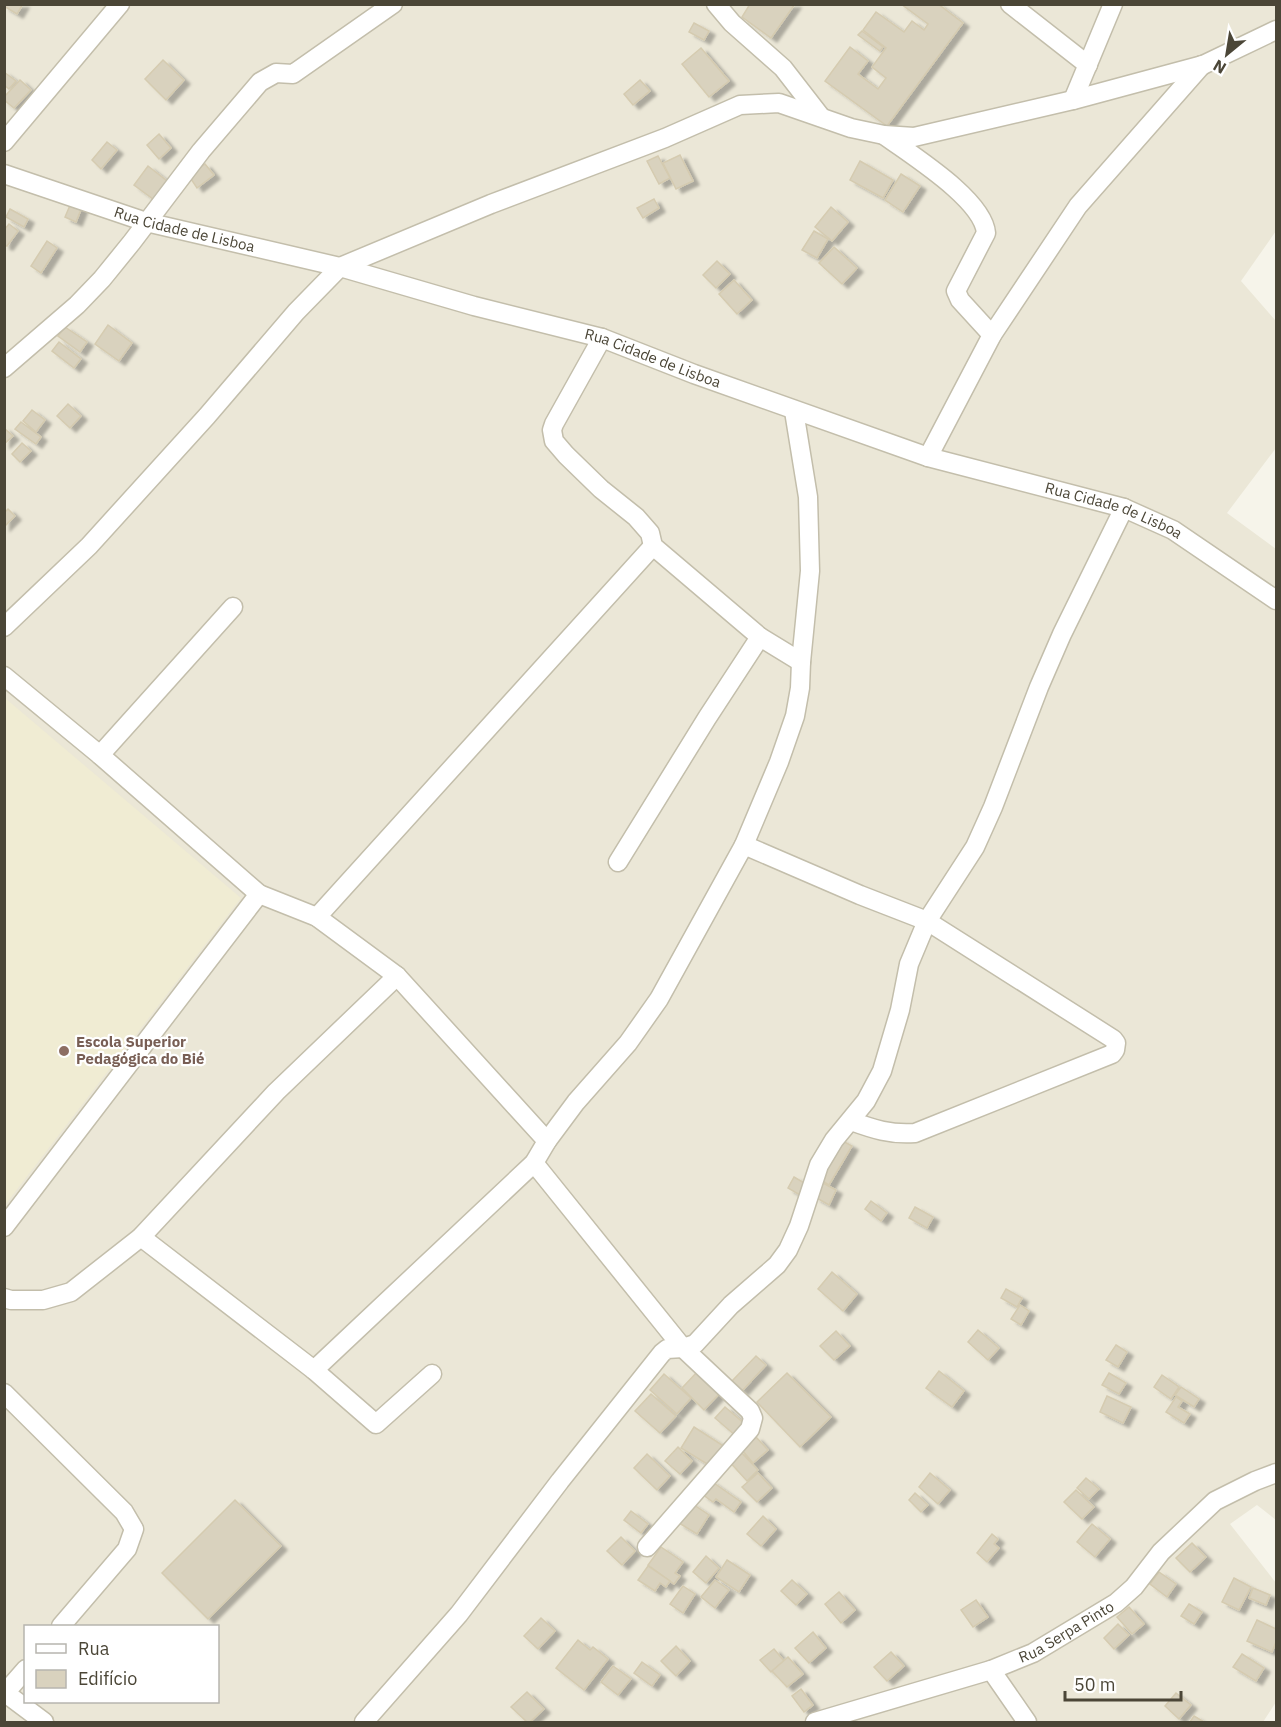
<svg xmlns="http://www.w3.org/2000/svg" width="1281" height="1727" font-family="'IBM Plex Sans',sans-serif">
<defs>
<filter id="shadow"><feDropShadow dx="6" dy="4" stdDeviation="1.5" flood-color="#0004"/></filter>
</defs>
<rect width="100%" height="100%" fill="#f6f4ea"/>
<!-- residential -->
<path fill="#ebe7d7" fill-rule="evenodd" d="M5 5H1276V231L1241 281 1276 321V448L1227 513 1276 549V1520L1257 1505 1230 1524 1276 1583V1702L1263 1722H5ZM26 1626H218V1702H26Z"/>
<!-- education -->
<path fill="#f0ecd3" d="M5 698 241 898 5 1205Z"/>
<!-- building -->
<g fill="#d9d2be" stroke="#d5cbb0" stroke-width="1.5" filter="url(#shadow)">
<path d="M4 4H23L17 14 4 6Z"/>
<path d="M750 4H795L771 38 742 17Z"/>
<path d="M901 4H938L963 23 887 126 825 81 850 47 868 61 858 74 878 89 886 78 872 67 886 48 863 30 876 12 904 32 912 21 924 30 928 24Z"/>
<path d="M694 23 709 31 704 40 689 32Z"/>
<path d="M862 31 883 47 880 51 858 35Z"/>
<path d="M701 48 729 81 709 97 682 64Z"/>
<path d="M163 60 184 80 166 100 145 79Z"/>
<path d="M4 72 16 81 9 89 4 85Z"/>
<path d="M20 80 31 90 14 108 4 100V97Z"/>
<path d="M640 80 650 91 633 105 624 94Z"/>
<path d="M159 134 171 148 159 159 147 145Z"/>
<path d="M107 142 117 150 101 169 92 160Z"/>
<path d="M680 155 693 181 676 189 663 163Z"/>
<path d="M658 156 670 178 659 184 647 161Z"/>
<path d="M860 161 893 180 883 198 850 180Z"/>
<path d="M205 164 214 175 197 188 189 176Z"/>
<path d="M148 166 167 181 153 199 134 185Z"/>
<path d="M901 174 920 186 903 212 885 200Z"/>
<path d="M654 199 659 208 643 218 637 208Z"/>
<path d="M71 203 82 207 76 222 65 217Z"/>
<path d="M831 207 848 222 832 241 815 227Z"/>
<path d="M10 209 28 219 24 227 6 217Z"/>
<path d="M9 224 18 231 7 246 4 245V230Z"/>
<path d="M814 231 828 239 817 258 802 250Z"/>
<path d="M47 241 57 248 41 273 31 266Z"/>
<path d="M834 247 857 268 842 284 819 263Z"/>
<path d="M717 261 730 274 716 288 703 275Z"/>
<path d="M734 280 752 300 737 314 719 294Z"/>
<path d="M108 325 132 343 119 361 95 344Z"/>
<path d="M65 327 87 342 80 352 58 336Z"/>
<path d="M59 342 81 359 74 368 52 351Z"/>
<path d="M68 404 81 416 70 428 57 416Z"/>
<path d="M32 410 45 420 36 432 23 421Z"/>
<path d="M21 422 41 437 36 444 15 429Z"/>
<path d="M4 428 13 436 4 444Z"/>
<path d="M22 443 31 451 20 462 12 454Z"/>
<path d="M8 509 15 516 4 527V513Z"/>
<path d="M839 1139 852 1146 829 1185 816 1177Z"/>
<path d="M794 1177 806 1184 800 1195 788 1188Z"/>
<path d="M823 1183 836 1190 829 1205 815 1197Z"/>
<path d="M871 1201 887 1213 881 1221 865 1209Z"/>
<path d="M915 1207 933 1217 927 1228 909 1218Z"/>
<path d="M832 1272 857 1294 843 1311 818 1289Z"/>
<path d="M1006 1289 1022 1298 1017 1307 1001 1298Z"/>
<path d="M1020 1305 1029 1311 1021 1325 1011 1319Z"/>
<path d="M978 1330 999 1348 988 1360 968 1342Z"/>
<path d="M836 1331 850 1346 834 1360 820 1346Z"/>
<path d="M1116 1345 1127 1352 1118 1367 1106 1360Z"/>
<path d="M756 1356 766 1365 742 1391 732 1381Z"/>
<path d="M939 1371 964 1391 952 1407 926 1388Z"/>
<path d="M697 1372 719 1394 704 1410 682 1388Z"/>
<path d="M787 1373 831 1417 800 1447 757 1402Z"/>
<path d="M1109 1373 1126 1383 1119 1394 1102 1385Z"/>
<path d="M664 1374 691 1398 677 1414 650 1390Z"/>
<path d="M1162 1375 1179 1387 1171 1399 1154 1387Z"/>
<path d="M1181 1387 1199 1399 1194 1407 1175 1395Z"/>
<path d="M651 1394 676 1416 660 1433 635 1411Z"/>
<path d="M1107 1396 1131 1407 1123 1423 1100 1412Z"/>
<path d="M1176 1397 1182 1401 1178 1407 1190 1414 1184 1423 1166 1412Z"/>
<path d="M725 1407 746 1425 736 1436 715 1418Z"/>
<path d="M694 1427 725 1447 712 1467 681 1448Z"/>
<path d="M756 1437 768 1450 753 1463 742 1450Z"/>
<path d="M678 1447 692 1461 680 1474 665 1461Z"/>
<path d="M738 1449 758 1470 747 1481 727 1459Z"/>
<path d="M647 1454 670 1476 657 1490 634 1468Z"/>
<path d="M758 1473 772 1488 757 1502 742 1487Z"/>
<path d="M930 1473 950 1490 938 1504 919 1487Z"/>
<path d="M1086 1478 1099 1489 1089 1499 1077 1488Z"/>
<path d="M711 1481 741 1502 734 1512 716 1499 713 1502 702 1494Z"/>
<path d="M1076 1490 1094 1507 1082 1519 1064 1502Z"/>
<path d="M915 1493 928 1505 921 1512 909 1500Z"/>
<path d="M235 1500 281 1546 208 1619 162 1573Z"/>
<path d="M691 1503 709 1515 697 1534 679 1523Z"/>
<path d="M631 1511 648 1524 641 1533 624 1520Z"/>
<path d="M763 1516 776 1529 761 1546 747 1534Z"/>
<path d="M1092 1524 1110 1539 1095 1557 1077 1542Z"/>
<path d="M992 1534 998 1539 994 1544 999 1548 987 1562 977 1553Z"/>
<path d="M621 1537 635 1551 622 1565 607 1551Z"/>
<path d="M1192 1543 1206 1557 1190 1572 1176 1558Z"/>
<path d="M661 1547 683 1562 675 1573 680 1576 674 1584 648 1565Z"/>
<path d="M706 1556 719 1568 706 1583 693 1572Z"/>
<path d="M727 1560 750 1575 739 1592 716 1577Z"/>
<path d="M648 1566 670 1581 666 1587 660 1583 655 1591 638 1580Z"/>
<path d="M1159 1572 1176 1584 1167 1597 1150 1584Z"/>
<path d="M1234 1578 1251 1587 1239 1610 1222 1602Z"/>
<path d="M715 1580 729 1590 715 1608 701 1597Z"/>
<path d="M792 1580 807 1594 796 1605 781 1591Z"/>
<path d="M683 1586 695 1594 683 1613 670 1604Z"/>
<path d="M1253 1588 1270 1595 1266 1605 1249 1598Z"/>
<path d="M839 1592 855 1610 841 1623 825 1604Z"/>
<path d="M976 1600 988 1617 973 1627 961 1610Z"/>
<path d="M1189 1604 1202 1612 1194 1624 1181 1616Z"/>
<path d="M1129 1607 1144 1624 1132 1634 1117 1617Z"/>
<path d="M541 1618 555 1631 538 1649 524 1636Z"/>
<path d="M1257 1620 1276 1629V1642L1272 1652 1247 1641Z"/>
<path d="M1118 1624 1129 1635 1114 1649 1104 1638Z"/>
<path d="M813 1632 826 1648 809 1663 795 1648Z"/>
<path d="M578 1640 590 1650 593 1647 608 1659 584 1690 556 1668Z"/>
<path d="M676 1646 690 1661 676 1676 661 1661Z"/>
<path d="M774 1649 784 1661 771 1672 760 1660Z"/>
<path d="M891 1652 904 1666 887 1681 874 1667Z"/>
<path d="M1242 1654 1264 1668 1256 1681 1233 1667Z"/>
<path d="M788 1657 803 1674 787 1687 772 1671Z"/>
<path d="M642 1662 660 1675 652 1686 634 1673Z"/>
<path d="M613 1666 631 1679 618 1695 601 1682Z"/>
<path d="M801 1689 813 1705 804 1712 792 1696Z"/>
<path d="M527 1692 544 1709 530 1722H527L511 1707Z"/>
<path d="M1176 1693 1191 1705 1179 1719 1165 1706Z"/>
<path d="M1194 1716 1204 1722H1190Z"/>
</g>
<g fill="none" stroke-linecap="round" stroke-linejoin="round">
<defs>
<g id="minor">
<path d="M716 4 732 23 783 68 821 117"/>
<path d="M1010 4 1088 65"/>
<path d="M1073 100 1113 4"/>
<path d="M884 135C911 155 983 199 986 233L956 291 960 300 992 335"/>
<path d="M4 142 120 4"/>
<path id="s1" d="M4 174 146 222 340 267 474 306 602 338 694 374 928 457 1124 508 1173 530 1276 600"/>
<path d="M602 338 554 424 552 430 554 441 566 455 601 489 636 517 650 533 653 546 760 637 801 662"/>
<path d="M4 368 77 305 102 279 132 242 201 151 260 82 276 73 293 74 393 4"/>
<path d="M928 457 992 335 1078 206 1202 65"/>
<path d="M4 627 89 546 207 416 296 312 340 267 491 204 665 138 740 105 779 103 851 128 884 135 914 137 1073 100 1203 65 1276 30"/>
<path d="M4 676 100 755 259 894 317 917 397 976 547 1141"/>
<path d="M100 755 233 607"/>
<path d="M744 845 860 895 927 921 1113 1039 1116 1043 1115 1050 1112 1054 915 1133C891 1135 873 1129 851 1121"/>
<path d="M618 862 707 718 760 637"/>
<path d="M317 917 653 546"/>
<path d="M534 1163 683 1348 750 1411 753 1418 750 1429 647 1547"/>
<path d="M4 1227 259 894"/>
<path d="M141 1237 314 1370 376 1424 432 1374"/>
<path d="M4 1298 11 1300H43L71 1292 141 1237 276 1092 397 976"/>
<path d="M314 1370 534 1163 547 1141 576 1102 628 1043 659 999 744 845 779 762 795 716 800 688 801 662 810 571 808 497 794 411"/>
<path d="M4 1393 124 1512 134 1529 127 1549 61 1626"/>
<path d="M991 1670 1027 1722"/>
<path d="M4 1692 44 1722"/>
<path d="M5 1693 26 1669"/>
<path d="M364 1722 459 1614 560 1481 662 1353 667 1349 683 1348 695 1344 731 1305 777 1265 788 1250 799 1226 819 1165 834 1140 866 1101 882 1071 900 1010 909 964 927 921 975 847 993 807 1039 687 1062 634 1124 508"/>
<path id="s2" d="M815 1722 991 1670 1033 1653 1116 1603 1134 1587 1161 1552 1215 1501 1255 1481 1276 1473"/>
</g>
</defs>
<!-- minor casing -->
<use href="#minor" stroke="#c3beab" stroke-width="21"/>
<!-- minor -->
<use href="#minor" stroke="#fff" stroke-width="18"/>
</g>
<!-- markers -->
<circle fill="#8d6e63" stroke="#fff" stroke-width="2" cx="64" cy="1051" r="6"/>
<g text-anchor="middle" stroke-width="4.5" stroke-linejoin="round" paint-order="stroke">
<!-- street labels -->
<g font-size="15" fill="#4b4637" stroke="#fff">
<text dy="5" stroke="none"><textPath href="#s1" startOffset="189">Rua Cidade de Lisboa</textPath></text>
<text dy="5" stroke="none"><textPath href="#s1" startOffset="675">Rua Cidade de Lisboa</textPath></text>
<text dy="5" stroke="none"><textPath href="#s1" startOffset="1161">Rua Cidade de Lisboa</textPath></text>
<text dy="5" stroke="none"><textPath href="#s2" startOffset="268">Rua Serpa Pinto</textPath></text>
</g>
<!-- education labels -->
<g font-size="15" font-weight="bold" fill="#785e54" stroke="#fff" text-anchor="start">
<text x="76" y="1047">Escola Superior<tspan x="76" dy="17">Pedagógica do Bié</tspan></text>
</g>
</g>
<!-- border -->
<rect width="1281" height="1727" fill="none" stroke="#4b4637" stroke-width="12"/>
<!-- legend -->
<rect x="24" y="1625" width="195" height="78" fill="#ffffff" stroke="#b7b5af" stroke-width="1.5"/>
<rect x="36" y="1644" width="30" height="9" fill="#ffffff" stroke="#b7b5af" stroke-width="1.5"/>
<text x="78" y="1655" font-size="18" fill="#4b4637">Rua</text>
<rect x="36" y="1670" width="30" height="18" fill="#d9d2be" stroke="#b7b5af" stroke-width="1.5"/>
<text x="78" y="1685" font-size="18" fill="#4b4637">Edifício</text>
<!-- north arrow -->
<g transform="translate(1227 54) rotate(210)" stroke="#ffffff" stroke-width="4.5" paint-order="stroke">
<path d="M0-4.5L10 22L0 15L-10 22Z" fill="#4b4637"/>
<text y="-9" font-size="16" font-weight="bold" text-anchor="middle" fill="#4b4637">N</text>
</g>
<!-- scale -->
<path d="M1065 1691v9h116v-9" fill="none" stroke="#4b4637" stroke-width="3"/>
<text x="1074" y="1691" font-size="18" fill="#4b4637" stroke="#ffffff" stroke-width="4.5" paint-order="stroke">50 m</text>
</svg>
